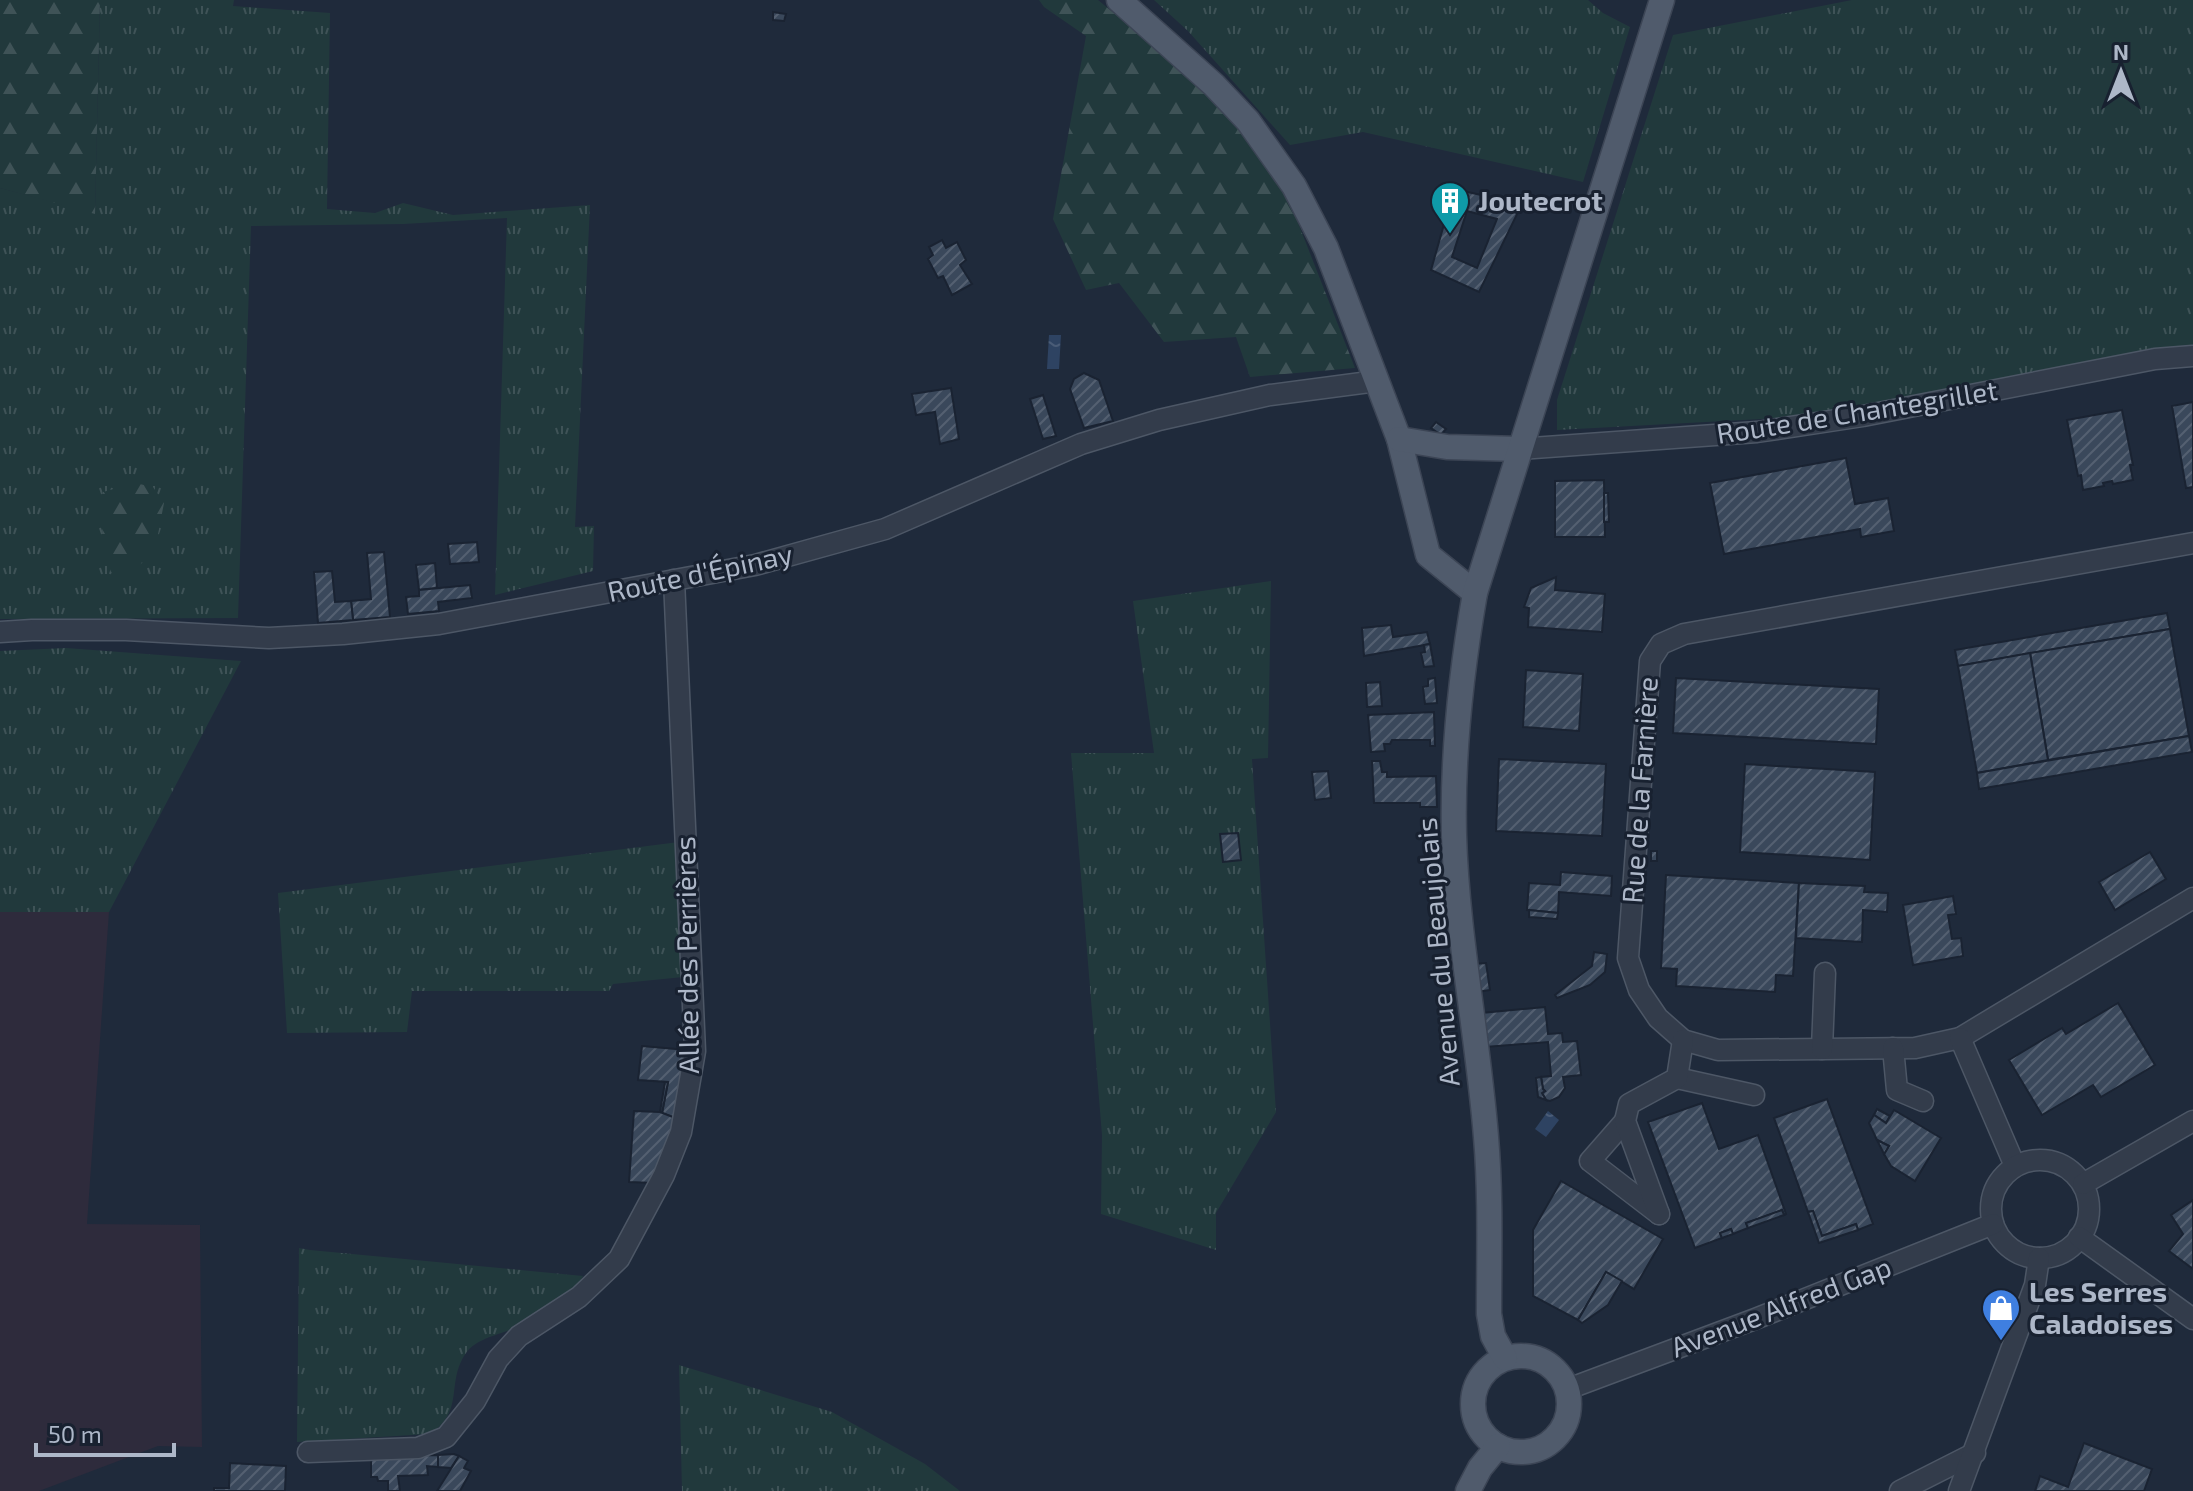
<svg xmlns="http://www.w3.org/2000/svg" width="2193" height="1491" font-family="'Exo 2',sans-serif">
<defs>
<pattern id="grass-tufts" width="24" height="20" patternUnits="userSpaceOnUse" patternTransform="scale(2)"><rect width="24" height="20" fill="#21393c"/><path d="M3 7l-1-3M5 7V3M7 7l1-3M15 17l-1-3M17 17v-4M19 17l1-3" fill="none" stroke="#3f5357"/></pattern>
<pattern id="forest-firs" width="22" height="20" patternUnits="userSpaceOnUse" patternTransform="scale(2)"><rect width="22" height="20" fill="#21393c"/><path d="M5 1l3.5 6h-7zM16 11l3.5 6h-7z" fill="#3f5357"/></pattern>
<pattern id="water-ripples" width="26" height="14" patternUnits="userSpaceOnUse" patternTransform="scale(2)"><rect width="26" height="14" fill="#2e4362"/><path d="M2 4q2-2 4 0t4 0M15 11q2-2 4 0t4 0" fill="none" stroke="#4a5c77"/></pattern>
<pattern id="building-hatch" width="6" height="6" patternUnits="userSpaceOnUse" patternTransform="scale(2)"><rect width="6" height="6" fill="#3a485b"/><path d="M-1 1l2-2M0 6l6-6M5 7l2-2" fill="none" stroke="#546071"/></pattern>
</defs>
<rect width="100%" height="100%" fill="#1f2a3b"/>
<!-- medical -->
<path fill="#2e2b3c" d="M0 912H109L87 1224 200 1225 202 1447 158 1446 39 1491H0Z"/>
<!-- grass -->
<g fill="url(#grass-tufts)">
<path d="M100 0H234L233 6 330 13 327 209 375 213 403 203 453 215 590 205 575 527 594 526 593 571 495 595 507 218 403 224 251 226 238 618 0 619V188L95 213Z"/>
<path d="M1154 0H1588L1603 13 1630 27 1583 182 1363 132 1290 145 1188 31Z"/>
<path d="M1852 0H2193V347H2171L1943 393 1782 418 1557 430V400L1673 35Z"/>
<path d="M1271 581 1268 758 1252 759 1276 1112 1216 1213V1250L1101 1214 1102 1135 1071 753H1154L1133 601Z"/>
<path d="M66 648 241 661 109 912H0V651Z"/>
<path d="M679 842 683 977 613 984 609 991H412L407 1032 287 1033 278 893Z"/>
<path d="M299 1248 310 1250 583 1276C580 1281 578 1289 574 1293 567 1301 526 1323 515 1328 499 1335 477 1338 466 1353 445 1383 466 1412 429 1434L297 1442Z"/>
<path d="M679 1365 832 1412 925 1464 960 1491H682Z"/>
</g>
<!-- forest -->
<g fill="url(#forest-firs)">
<path d="M0 0H100L95 214 0 188Z"/>
<path d="M1039 0H1098L1192 77 1239 127 1284 187 1355 368 1250 377 1236 337 1164 342 1119 283 1086 290 1053 219 1086 36 1044 7Z"/>
<path d="M135 483 153 487 164 503 154 555 133 569 111 572 102 545 103 492Z"/>
</g>
<!-- water -->
<g fill="url(#water-ripples)">
<path d="M1049 335H1061L1059 369H1047Z"/>
<path d="M1548 1111 1559 1120 1546 1137 1535 1129Z"/>
</g>
<!-- building -->
<g fill="url(#building-hatch)" stroke="#1a2332" stroke-width="2" fill-rule="evenodd">
<path d="M773 12 786 14 784 21 773 20Z"/>
<path d="M1454 189 1522 204 1479 292 1431 270ZM1467 211 1497 219 1477 268 1452 257Z"/>
<path d="M942 240 946 248 957 242 966 260 960 265 972 284 952 295 943 276 938 278 928 259 933 255 929 247Z"/>
<path d="M1084 373 1099 380 1113 421 1084 428 1070 389 1074 379Z"/>
<path d="M951 388 959 439 940 444 935 412 916 415 912 394Z"/>
<path d="M1043 395 1056 436 1043 439 1030 399Z"/>
<path d="M2193 402V487L2186 488 2172 406Z"/>
<path d="M2122 410 2133 465H2130L2133 480 2113 484 2112 481 2103 483 2104 486 2083 490 2081 475 2078 476 2067 420Z"/>
<path d="M1436 422 1446 429 1441 435 1431 428Z"/>
<path d="M1846 458 1855 504 1888 498 1894 531 1861 537 1860 529 1724 554 1710 483Z"/>
<path d="M1604 480 1605 537H1555V481Z"/>
<path d="M1604 493H1608L1609 522H1604Z"/>
<path d="M477 542 479 562 450 564 448 544Z"/>
<path d="M384 552 390 617 353 620 351 601 371 599 367 553Z"/>
<path d="M435 563 437 588 419 590 416 565Z"/>
<path d="M332 571 335 602 351 601 353 620 318 623 314 572Z"/>
<path d="M1556 577 1555 590 1605 594 1602 632 1528 627 1529 608 1524 607 1531 588Z"/>
<path d="M470 585 472 598 438 602 439 611 408 614 406 597 419 596V590Z"/>
<path d="M2167 613 2170 629 1958 666 1955 650Z"/>
<path d="M1391 625 1393 637 1427 632 1430 644 1364 656 1362 628Z"/>
<path d="M2170 629 2189 736 2048 760 2030 653Z"/>
<path d="M1430 644 1434 666 1424 667 1421 653 1425 652 1424 645Z"/>
<path d="M2030 653 2048 760 1977 773 1958 666Z"/>
<path d="M1526 670 1583 674 1579 731 1523 727Z"/>
<path d="M1435 678 1437 703 1425 704 1423 687 1428 686V679Z"/>
<path d="M1676 678 1879 689 1876 744 1673 733Z"/>
<path d="M1380 682 1382 706 1367 707 1366 683Z"/>
<path d="M1434 712 1435 746H1430V740H1392L1390 744H1384L1385 751 1371 752 1368 715Z"/>
<path d="M2189 736 2192 752 1979 789 1977 773Z"/>
<path d="M1499 759 1606 764 1602 836 1496 831Z"/>
<path d="M1372 761H1380L1382 772H1387V777L1436 776 1437 807H1420V803H1374Z"/>
<path d="M1745 764 1875 772 1870 860 1740 852Z"/>
<path d="M1328 771 1331 798 1315 800 1312 772Z"/>
<path d="M1238 833 1241 860 1223 862 1220 834Z"/>
<rect x="1651" y="851" width="6" height="10"/>
<path d="M2150 852 2166 879 2115 910 2099 882Z"/>
<path d="M1561 872 1612 876 1611 896 1559 892 1558 913 1527 910 1529 883 1560 885Z"/>
<path d="M1666 875 1799 883 1793 976 1776 975 1775 992 1676 986 1677 969 1661 968Z"/>
<path d="M1799 883 1865 886 1864 892 1888 893 1887 912 1863 910 1862 942 1796 938Z"/>
<path d="M1953 896 1956 914 1948 915 1952 939 1961 938 1963 956 1913 965 1903 905Z"/>
<path d="M1529 910 1558 913 1557 919 1529 917Z"/>
<path d="M1594 952 1607 954 1605 972 1590 985 1557 998 1555 995 1592 966Z"/>
<path d="M1486 963 1490 990 1477 992 1473 964Z"/>
<path d="M2118 1003 2155 1065 2101 1097 2093 1085 2042 1115 2009 1060 2062 1028 2066 1034Z"/>
<path d="M1545 1007 1548 1034 1562 1033 1563 1042 1577 1041 1581 1075 1563 1077 1565 1088 1559 1097 1550 1101 1546 1100 1542 1093 1545 1091 1543 1089 1541 1077 1551 1076 1548 1042 1485 1047 1481 1013Z"/>
<path d="M642 1046 687 1050 678 1119 662 1113 668 1082 638 1080Z"/>
<path d="M1541 1077 1543 1089 1545 1091 1542 1093 1546 1100 1538 1097 1536 1078Z"/>
<path d="M665 1082H668L662 1113 660 1112Z"/>
<path d="M1827 1099 1873 1224 1858 1230 1856 1224 1822 1236 1813 1211 1808 1212 1774 1118Z"/>
<path d="M1702 1103 1719 1149 1758 1135 1786 1214 1784 1215 1782 1210 1746 1223 1748 1228 1733 1234 1731 1229 1720 1233 1722 1238 1695 1248 1648 1122Z"/>
<path d="M1877 1109 1890 1116 1886 1123 1874 1115Z"/>
<path d="M1894 1110 1941 1138 1915 1181 1891 1166 1884 1154 1889 1146 1877 1140 1869 1123 1874 1115 1886 1123Z"/>
<path d="M634 1111 660 1112 678 1119 654 1183 629 1182Z"/>
<path d="M1877 1140 1889 1146 1884 1154Z"/>
<path d="M1561 1181 1663 1239 1634 1289 1606 1272 1578 1320 1533 1296V1230Z"/>
<path d="M2193 1200V1269L2169 1251 2183 1234 2171 1215Z"/>
<path d="M1782 1210 1784 1215 1748 1228 1746 1223Z"/>
<path d="M1813 1211 1822 1236 1856 1224 1858 1230 1819 1243 1808 1212Z"/>
<path d="M1731 1229 1733 1234 1722 1238 1720 1233Z"/>
<path d="M1606 1272 1622 1281 1608 1305 1582 1323 1578 1320Z"/>
<path d="M2084 1443 2152 1469 2144 1491H2035L2040 1476 2068 1487Z"/>
<path d="M454 1454 459 1456 451 1468 438 1467V1455Z"/>
<path d="M438 1455V1467L427 1466 428 1475 398 1476 400 1491H388V1481H378L377 1477H371V1456Z"/>
<path d="M459 1456 468 1461 464 1468 471 1471 460 1491H437Z"/>
<path d="M230 1463 286 1466 285 1491H214V1488H229Z"/>
</g>
<g fill="none" stroke-linecap="round" stroke-linejoin="round">
<defs>
<g id="minor">
<path d="M1519 449 1757 432 1863 416 2155 359 2193 356"/>
<path d="M2193 543 1684 634 1661 644 1650 661 1628 958 1639 990 1658 1018 1683 1040 1718 1050 1915 1048 1960 1038 2193 898"/>
<path d="M0 632 32 630H126L269 638 343 634 439 624 755 565 885 529 1081 444 1159 420 1270 395 1377 381"/>
<path d="M1960 1038 2015 1166"/>
<path d="M1893 1048 1897 1090 1923 1101"/>
<path d="M1822 1049 1825 973"/>
<path d="M1677 1078 1754 1095"/>
<path d="M1625 1121 1590 1161 1659 1214"/>
<circle cx="2040" cy="1209" r="49"/>
<path d="M2083 1184 2193 1121"/>
<path d="M1659 1214 1625 1121 1629 1104 1677 1078 1683 1040"/>
<path d="M2079 1237 2193 1319"/>
<path d="M1568 1389 1755 1319 1993 1224"/>
<path d="M308 1452 418 1448 446 1437 475 1401 498 1359 519 1336 579 1297 619 1259 664 1175 681 1132 695 1051 674 580"/>
<path d="M1900 1491 1975 1453"/>
<path d="M1959 1491 2035 1285 2039 1258"/>
</g>
<g id="major">
<path d="M1119 0 1214 85 1248 121 1294 186 1326 248 1399 439 1428 555 1475 593"/>
<path d="M1399 439 1447 447 1519 449"/>
<circle cx="1521" cy="1404" r="48"/>
<path d="M1505 1358 1493 1336 1489 1314C1489 1255 1491 1196 1486 1137 1478 1036 1457 936 1454 835 1452 753 1461 673 1475 593L1662 0"/>
<path d="M1468 1491 1480 1468 1498 1446"/>
</g>
</defs>
<!-- minor casing -->
<use href="#minor" stroke="#4d5766" stroke-width="23"/>
<!-- major casing -->
<use href="#major" stroke="#3c4555" stroke-width="27"/>
<!-- minor -->
<use href="#minor" stroke="#333c4b" stroke-width="20"/>
<!-- major -->
<use href="#major" stroke="#505b6c" stroke-width="24"/>
</g>
<!-- icons -->
<defs>
<symbol id="building-pin" viewBox="-11 -11 22 30"><path d="M0 17L-7.5 6A9.5 9.5 0 1 1 7.5 6Z" fill="#0f9aa8" stroke="#182130"/><path d="M-4-6H4V6H1V3H-1V6H-4ZM-2.5-4.3h1.7v1.8h-1.7ZM.8-4.3h1.7v1.8H.8ZM-2.5-1h1.7V.8h-1.7ZM.8-1h1.7V.8H.8Z" fill="#fff"/></symbol>
<symbol id="shop-pin" viewBox="-11 -11 22 30"><path d="M0 17L-7.5 6A9.5 9.5 0 1 1 7.5 6Z" fill="#3f7fe0" stroke="#182130"/><path d="M-5-2.5h2.3a2.7 3.5 0 0 1 5.4 0H5L5.5 6h-11ZM-1.5-2.5h3a1.5 2.3 0 0 0-3 0Z" fill="#fff"/></symbol>
</defs>
<g fill-rule="evenodd">
<use href="#building-pin" x="1428" y="179" width="44" height="60"/>
<use href="#shop-pin" x="1979" y="1286" width="44" height="60"/>
</g>
<g text-anchor="middle" stroke-width="6" stroke-linejoin="round" paint-order="stroke">
<!-- poi labels -->
<g font-size="28" font-weight="bold" fill="#adb7c8" stroke="#182130" text-anchor="start">
<text x="1478" y="211">Joutecrot</text>
<text x="2029" y="1302">Les Serres<tspan x="2029" dy="32">Caladoises</tspan></text>
</g>
<!-- street labels -->
<g font-size="28" fill="#adb7c8" stroke="#182130">
<text transform="translate(1857 412) rotate(-9)" y="10">Route de Chantegrillet</text>
<text transform="translate(700 573) rotate(-12)" y="10">Route d'Épinay</text>
<text transform="translate(1640 790) rotate(-86)" y="10">Rue de la Farnière</text>
<text transform="translate(1438 952) rotate(-95)" y="10">Avenue du Beaujolais</text>
<text transform="translate(687 955) rotate(-91)" y="10">Allée des Perrières</text>
<text transform="translate(1781 1307) rotate(-21)" y="10">Avenue Alfred Gap</text>
</g>
</g>
<!-- north arrow -->
<g transform="translate(2121 72)" stroke="#182130" stroke-width="6" paint-order="stroke">
<path d="M0-6L14 30L0 20L-14 30Z" fill="#adb7c8"/>
<text y="-12" font-size="22" font-weight="bold" text-anchor="middle" fill="#adb7c8">N</text>
</g>
<!-- scale -->
<path d="M36 1443v12h138v-12" fill="none" stroke="#adb7c8" stroke-width="4"/>
<text x="48" y="1443" font-size="24" fill="#adb7c8" stroke="#182130" stroke-width="6" paint-order="stroke">50 m</text>
</svg>
